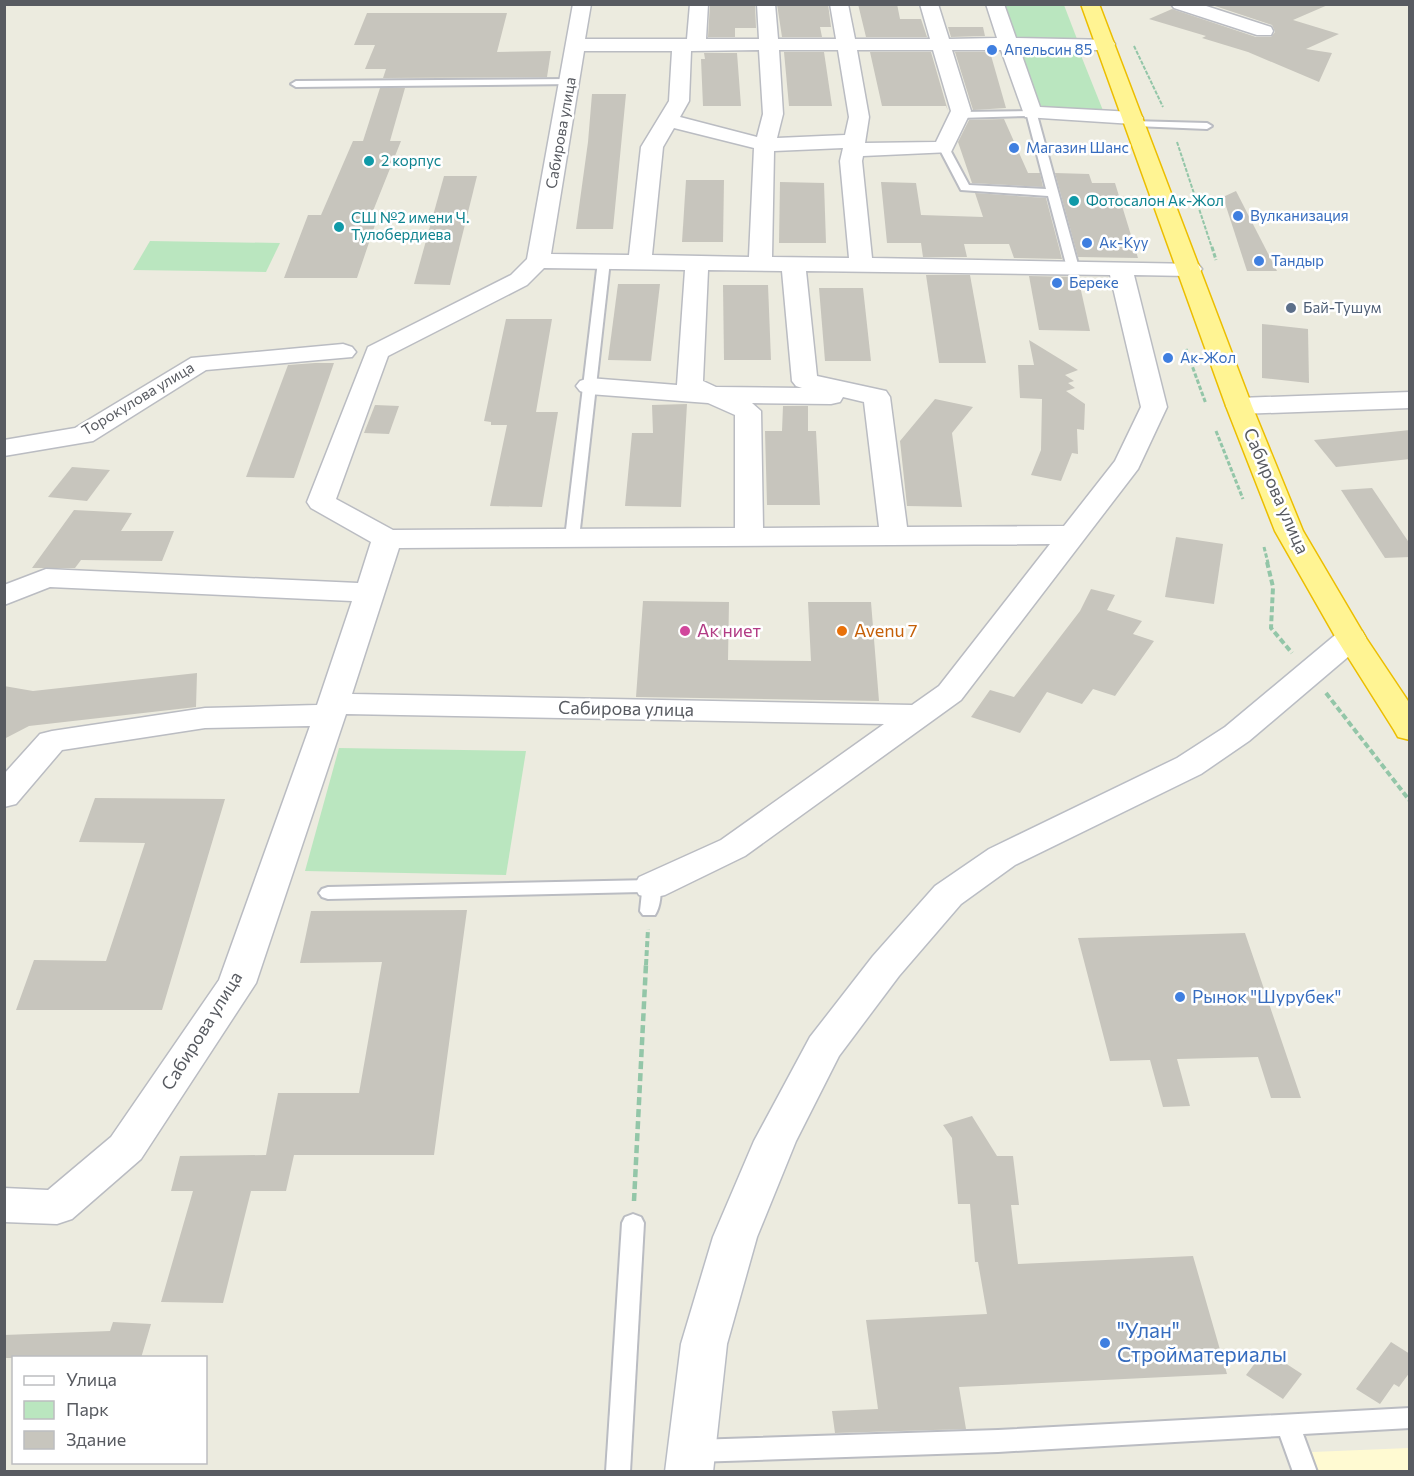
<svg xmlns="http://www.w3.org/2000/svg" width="1414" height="1476" font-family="Commissioner,sans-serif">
<rect width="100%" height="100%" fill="#ecebdf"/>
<!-- commercial -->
<path fill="#fffad2" d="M1409 1448V1472L1318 1471 1312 1452Z"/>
<!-- green -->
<g fill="#bae6bf">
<path d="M1003 5H1064L1077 39H1015Z"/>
<path d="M1019 47 1078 48 1104 113 1039 109Z"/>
<path d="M150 241 280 243 266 272 133 270Z"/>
<path d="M339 748 526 751 506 875 305 871Z"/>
</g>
<!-- building -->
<g fill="#c7c5bd">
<path d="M710 4H755L756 28H735V37H708Z"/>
<path d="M777 4H828L831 27H820L822 37H782Z"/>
<path d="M858 4H897L900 19H921L927 37H866Z"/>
<path d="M1209 4H1330L1293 20 1339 34 1306 49 1332 53 1319 82 1248 52 1202 38 1206 36 1149 19 1172 9 1256 37H1271L1275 32 1272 25Z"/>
<path d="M367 13H507L497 52 551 51 547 77 383 78 386 69H365L375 45H354Z"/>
<path d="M948 27H983L985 36 951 37Z"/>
<path d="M784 52H824L832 106H789Z"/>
<path d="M870 52H931L948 111 946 106H882Z"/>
<path d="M955 52H990L1006 108 973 110Z"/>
<path d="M704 53H737L741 106H703L701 59H705Z"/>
<path d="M380 88H405L390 141H401L371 216H378L357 278H284L308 215H321L353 141H363Z"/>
<path d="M592 94H626L613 229H576L588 142Z"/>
<path d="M1004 119 1028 173H1040L1043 187 972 183 958 142 969 120Z"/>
<path d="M1055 173 1089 174 1092 183H1115L1138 258 1078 257Z"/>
<path d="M444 176H477L450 285 414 284Z"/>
<path d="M686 180H724L723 242H682Z"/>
<path d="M780 182 824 183 826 243H779Z"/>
<path d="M881 182 916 183 921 215 983 217 975 193 1046 198 1062 259 1014 258 1009 244H964L967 257H923L921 243H887Z"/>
<path d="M1236 191 1277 271H1247L1223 197Z"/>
<path d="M926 275H970L986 363H939Z"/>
<path d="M1029 276 1078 277 1090 331 1039 330Z"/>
<path d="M618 284H660L651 361 608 360Z"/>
<path d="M723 285H768L771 360H724Z"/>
<path d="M819 288H863L871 361H825Z"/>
<path d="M506 319H552L536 412H558L542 507 490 506 507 425H491V422L484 421Z"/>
<path d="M1262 324 1308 329 1309 383 1262 378Z"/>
<path d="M1029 340 1078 370 1065 375 1074 381 1068 383 1075 388 1066 391 1085 404 1084 430 1077 429 1078 454 1072 453 1061 481 1031 475 1041 450 1042 399 1020 398 1018 365H1034Z"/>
<path d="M315 363H334L294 478 246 477 288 365Z"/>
<path d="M935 399 973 407 952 433 962 507 907 506 900 441Z"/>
<path d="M687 404 681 507 625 506 632 433H653L652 405Z"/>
<path d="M375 405 399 406 389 434 364 433Z"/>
<path d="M783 406H808V431H816L820 505H767L765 431H782Z"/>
<path d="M1410 430V459L1336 467 1314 440Z"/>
<path d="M72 467 110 470 87 501 48 497Z"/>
<path d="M1372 488 1410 544V557L1385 558 1341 490Z"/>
<path d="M74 510 132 513 121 531H174L162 561 81 560 75 568H32Z"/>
<path d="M1176 537 1223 544 1214 604 1165 597Z"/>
<path d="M1091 589 1115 595 1107 610 1142 621 1133 634 1154 641 1115 696 1093 689 1082 704 1047 692 1020 733 971 717 990 690 1014 697 1080 611Z"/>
<path d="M643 601 729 602 728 660 811 661 808 602H871L879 701 636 697Z"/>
<path d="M197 673 196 707 29 726 4 739V686L33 691Z"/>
<path d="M95 798 225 799 162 1010H16L34 960 106 961 145 843 79 842Z"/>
<path d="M467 910 434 1155H294L286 1191H251L223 1303 161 1302 193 1191H171L180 1156 266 1155 278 1093H359L382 962 300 963 311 911Z"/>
<path d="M1245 933 1301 1098H1271L1258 1057 1177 1059 1190 1106 1163 1107 1150 1060 1110 1061 1078 938Z"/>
<path d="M972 1116 997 1156H1013L1019 1205H1011L1018 1264 1193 1256 1227 1374 959 1387 966 1429 835 1433 832 1411 878 1409 866 1320 987 1314 978 1262H975L970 1204H958L952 1138 943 1125Z"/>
<path d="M113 1322 151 1324 141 1358H4V1335L110 1331Z"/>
<path d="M1391 1342 1410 1354V1372L1399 1387 1394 1384 1380 1404 1356 1389Z"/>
<path d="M1265 1350 1302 1374 1283 1399 1246 1375Z"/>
</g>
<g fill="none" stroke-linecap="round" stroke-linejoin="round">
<defs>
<g id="service">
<path d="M570 79 575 82 574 84 296 87 291 84 296 81Z"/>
<path d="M1036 111 1079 268 1073 272 1067 268 1048 196 961 190 939 148 948 146 969 185 1046 189 1027 116 959 118 954 115 959 112Z"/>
<path d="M1131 121 1207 123 1212 126 1207 129 1135 126 1131 125Z"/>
<path d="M604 257 610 261 579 538 572 542 565 538 598 261Z"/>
<path d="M652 880 658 882C663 890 660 908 655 915H643L640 911 642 892 328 899 322 897 319 893 322 889 328 887Z"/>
<path d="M633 1214 641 1217 644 1223 630 1472H606L622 1223 625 1217Z"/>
<path d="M1410 1408V1428L1303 1434 1317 1472H1293L1280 1436 998 1452 694 1462 686 1459 682 1451 686 1443 694 1440 998 1430Z"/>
</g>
<g id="minor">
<path d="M573 4H591L585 39H687L690 4H708L706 39H759L757 4H775L778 39H836L830 4H848L855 39H930L920 4H938L949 39 997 38 986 4H1004L1016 38 1112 40 1115 44 1112 48 1105 50H1020L1040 107 1133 112 1140 114 1143 118 1140 122 1133 124 1025 117 1001 50H952L971 111 951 152 863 156 862 161 872 258 1198 264 1202 269 1198 274 1190 276 1134 275 1167 407 1138 469 961 700 745 856 665 895 652 898 639 895 634 886 639 877 721 840 884 724 346 714 256 983 141 1159 72 1219 57 1224 4 1222V1188L48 1190 111 1137 219 980 310 726 205 728 62 750 16 804 4 807V774L40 734 52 731 205 708 317 705 352 601 50 587 4 605V585L46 569 358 583 371 542 311 508 307 502 368 347 511 275 527 259ZM759 50 763 114 757 137 680 117 689 101 691 51ZM779 50H838L849 117 845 135 777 138 783 114ZM857 50H933L951 111 936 142 865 143 869 117ZM584 51H672L669 101 641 147 629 255 551 254ZM674 128 754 148 749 257 652 255 663 147ZM843 148 840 161 849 258 772 257 774 151ZM544 268 685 270 677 385 589 378 580 381 576 386 580 391 589 394 708 403 735 415V528L393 530 336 499 388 356 527 285ZM708 270 782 271 792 381 796 386 802 388 716 387 703 381ZM806 271 1110 275 1141 407 1115 461 1064 526 907 527 890 397 886 391 817 376ZM843 397 864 402 879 527 763 528 761 411 752 403 831 404 840 402ZM1050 544 939 686 912 705 352 694 399 548Z"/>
<path d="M1171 4H1200L1271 27 1273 31 1271 35H1257L1174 8Z"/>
<path d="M343 344 352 347 356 352 352 357 206 370 93 441 4 456V440L75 428 191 358Z"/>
<path d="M1410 392V408L1239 414 1230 412 1226 406 1230 400 1239 398Z"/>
</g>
<path id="secondary" d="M1351 629 1362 631 1366 638 1362 645 1249 741 1201 774 1015 865 961 904 899 976 839 1056 796 1141 757 1237 727 1344 713 1472H665L681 1344 713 1237 754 1141 810 1037 873 956 935 886 989 849 1177 758 1225 727 1340 631Z"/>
<path id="trunk" d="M1081 4H1099L1252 406 1303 531 1366 638 1410 704V740L1398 737 1394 730 1336 638 1275 531 1226 406Z"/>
</defs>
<!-- service casing -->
<use href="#service" stroke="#babcc2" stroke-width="4"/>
<!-- minor casing -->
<use href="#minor" stroke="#babcc2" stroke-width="3"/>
<!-- secondary casing -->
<use href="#secondary" stroke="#babdc4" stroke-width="3"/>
<!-- trunk casing -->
<use href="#trunk" stroke="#ecbe00" stroke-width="3"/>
<!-- path-far3 -->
<g stroke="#93c6a8" stroke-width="2" stroke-dasharray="4 1.5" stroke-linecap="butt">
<path d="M1134 46 1163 107"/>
<path d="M1177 142 1212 248"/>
</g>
<!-- path-far2 -->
<g stroke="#93c6a8" stroke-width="3" stroke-dasharray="4.5 2" stroke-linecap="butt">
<path d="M1212 247 1216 260"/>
<path d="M1186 349 1206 404"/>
<path d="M1216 431 1243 499"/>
<path d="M1264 547 1268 563"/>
</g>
<!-- path-far1 -->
<g stroke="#93c6a8" stroke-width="4" stroke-dasharray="6 3" stroke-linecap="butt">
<path d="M1267 562 1273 587 1271 628 1292 653"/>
<path d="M1326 693 1410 801"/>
<path d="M646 965 648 929"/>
</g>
<!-- path -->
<path stroke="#93c6a8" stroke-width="4.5" stroke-dasharray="8 4" stroke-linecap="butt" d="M634 1201 646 964"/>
<!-- service -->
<use href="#service" fill="#fff" fill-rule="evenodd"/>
<!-- minor -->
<use href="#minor" fill="#fff" fill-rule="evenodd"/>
<!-- secondary -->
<use href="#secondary" fill="#fff" fill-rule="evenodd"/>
<!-- trunk -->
<use href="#trunk" fill="#fff493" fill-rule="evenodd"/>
</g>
<!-- markers -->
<g fill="#3f7fe0" stroke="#fff" stroke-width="2">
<circle cx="992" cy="50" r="6"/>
<circle cx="1014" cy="148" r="6"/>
<circle cx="1238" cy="216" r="6"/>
<circle cx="1087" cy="243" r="6"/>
<circle cx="1259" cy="261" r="6"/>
<circle cx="1057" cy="283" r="6"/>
<circle cx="1168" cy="358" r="6"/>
<circle cx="1180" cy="997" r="6"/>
<circle cx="1105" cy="1343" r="6"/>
</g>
<g fill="#0f9aa8" stroke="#fff" stroke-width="2">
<circle cx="369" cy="161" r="6"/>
<circle cx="1074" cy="201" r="6"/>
<circle cx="339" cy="227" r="6"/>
</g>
<circle fill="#5c6f8a" stroke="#fff" stroke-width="2" cx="1291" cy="308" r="6"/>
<circle fill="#d1479c" stroke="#fff" stroke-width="2" cx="685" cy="631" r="6"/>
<circle fill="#e8710a" stroke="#fff" stroke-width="2" cx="842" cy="631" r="6"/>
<g text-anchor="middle" stroke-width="5" stroke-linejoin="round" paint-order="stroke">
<!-- far-shop labels -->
<g font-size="15" fill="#366cbe" stroke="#fff" text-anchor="start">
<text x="1004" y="55">Апельсин 85</text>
<text x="1026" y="153">Магазин Шанс</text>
<text x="1250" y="221">Вулканизация</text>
<text x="1099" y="248">Ак-Куу</text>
<text x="1271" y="266">Тандыр</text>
<text x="1069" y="288">Береке</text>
<text x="1180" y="363">Ак-Жол</text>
</g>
<!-- far-street labels -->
<g font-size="15" fill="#585b61" stroke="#fff">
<text transform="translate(561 133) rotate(-80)" y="5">Сабирова улица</text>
<text transform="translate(138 399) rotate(-31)" y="5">Торокулова улица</text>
</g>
<!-- far-culture labels -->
<g font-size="15" fill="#0d838f" stroke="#fff" text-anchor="start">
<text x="381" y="166">2 корпус</text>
<text x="1086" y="206">Фотосалон Ак-Жол</text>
<text x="351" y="223">СШ №2 имени Ч.<tspan x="351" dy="17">Тулобердиева</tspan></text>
</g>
<!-- far-service labels -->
<g font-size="15" fill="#4e5e75" stroke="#fff" text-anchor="start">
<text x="1303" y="313">Бай-Тушум</text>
</g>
<!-- street labels -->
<g font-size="18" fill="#585b61" stroke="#fff">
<text transform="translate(1276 491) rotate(66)" y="6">Сабирова улица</text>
<text transform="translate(626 709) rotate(1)" y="6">Сабирова улица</text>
<text transform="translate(202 1031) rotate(-58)" y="6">Сабирова улица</text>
</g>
<!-- hotel labels -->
<g font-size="18" fill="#b23c85" stroke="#fff" text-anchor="start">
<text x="697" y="637">Ак ниет</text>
</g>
<!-- food labels -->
<g font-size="18" fill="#c56008" stroke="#fff" text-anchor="start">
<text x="854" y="637">Avenu 7</text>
</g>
<!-- shop labels -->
<g font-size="18" fill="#366cbe" stroke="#fff" text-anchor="start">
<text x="1192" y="1003">Рынок "Шурубек"</text>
</g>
<!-- near-shop labels -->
<g font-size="21" fill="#366cbe" stroke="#fff" text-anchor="start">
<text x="1117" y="1338">"Улан"<tspan x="1117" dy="24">Стройматериалы</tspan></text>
</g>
</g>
<!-- border -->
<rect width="1414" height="1476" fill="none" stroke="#585b61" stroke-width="12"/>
<!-- legend -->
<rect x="12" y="1356" width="195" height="108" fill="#ffffff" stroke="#bcbdc0" stroke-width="1.5"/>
<rect x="24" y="1376" width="30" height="9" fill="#ffffff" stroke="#bcbdc0" stroke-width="1.5"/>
<text x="66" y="1386" font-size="18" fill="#585b61">Улица</text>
<rect x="24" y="1401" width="30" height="18" fill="#bae6bf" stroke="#bcbdc0" stroke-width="1.5"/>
<text x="66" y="1416" font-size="18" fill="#585b61">Парк</text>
<rect x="24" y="1431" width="30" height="18" fill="#c7c5bd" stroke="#bcbdc0" stroke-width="1.5"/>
<text x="66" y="1446" font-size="18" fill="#585b61">Здание</text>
</svg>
